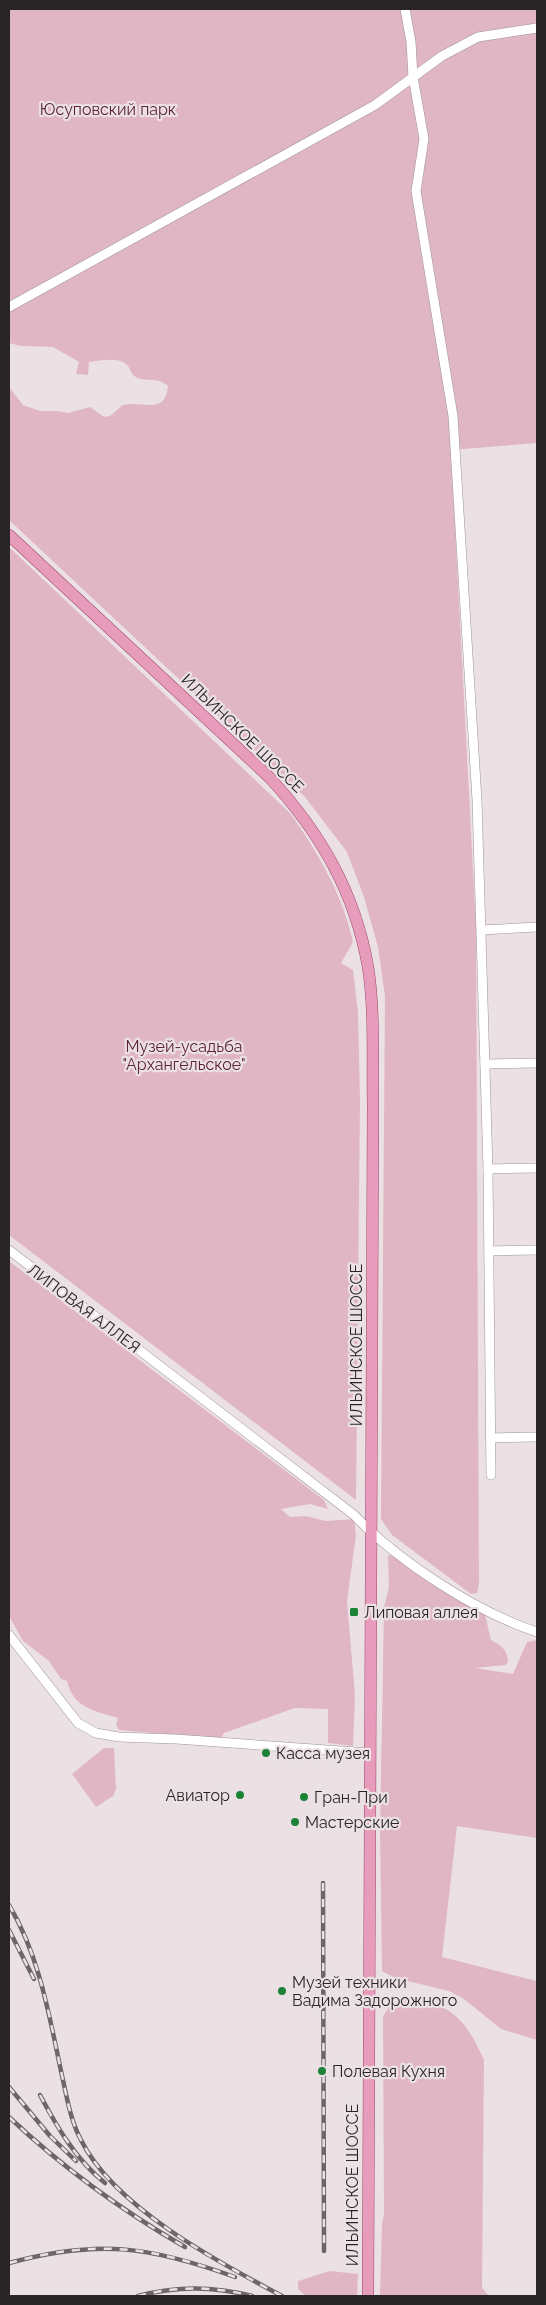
<svg xmlns="http://www.w3.org/2000/svg" width="546" height="2305" font-family="Raleway,sans-serif">
<rect width="100%" height="100%" fill="#ebe1e4"/>
<!-- green -->
<g fill="#e1b6c4">
<path d="M9 9H537V443L451 450 476 927 479 1584 477 1593 471 1594 392 1535 381 1519 385 996 378 947 364 897 347 852 305 797 9 520V387L23 405 40 411H57L68 413 90 407 104 417 110 416 123 405C143 400 165 416 168 386 158 377 149 382 138 378 132 376 131 371 128 366 119 356 101 361 89 362L88 375 76 374 79 362 53 347 21 346 9 343Z"/>
<path d="M9 547 290 813C317 851 343 895 353 942L341 963 353 970 358 1012 360 1099 356 1500 9 1235Z"/>
<path d="M9 1261 324 1500 328 1509 310 1504 281 1509 290 1517 305 1516 326 1521 354 1519 356 1535 347 1601 355 1695 353 1746 328 1743V1709L295 1708 224 1733 220 1739 119 1730 116 1724 118 1718C95 1711 73 1708 67 1681L61 1679 49 1661 23 1641 9 1616Z"/>
<path d="M388 1555 396 1557 485 1614 491 1640C502 1646 507 1649 508 1662L505 1665 475 1668 513 1674 527 1642 537 1640V1838L457 1826 442 1957 537 1981V2040L501 2029 464 1999 449 1991 395 1978 382 1971 380 1832 384 1607 389 1587Z"/>
<path d="M104 1748H114L116 1789 113 1796 96 1807 72 1774Z"/>
<path d="M408 1999C452 2002 467 2022 484 2060L482 2288 489 2296H380L382 2223 384 2215 383 2016 390 2006Z"/>
<path d="M330 2271 358 2274 357 2296H306L298 2289V2281Z"/>
</g>
<g fill="none" stroke-linecap="round" stroke-linejoin="round">
<defs>
<g id="minor">
<path d="M405 9 411 42 413 77 424 139 416 191 453 416 477 800 488 1169 491 1475"/>
<path d="M9 307 375 105 442 56 478 37 537 28"/>
<path d="M482 930 537 927"/>
<path d="M485 1064 537 1063"/>
<path d="M488 1169 537 1168"/>
<path d="M9 1250 354 1515C398 1561 476 1612 537 1632"/>
<path d="M489 1251 537 1250"/>
<path d="M490 1438 537 1437"/>
<path d="M9 1635 78 1723 96 1733 119 1737 176 1739 369 1753"/>
</g>
<path id="major" d="M9 535 269 777C320 832 355 892 368 967 375 1011 372 1058 373 1104L368 2296"/>
</defs>
<!-- minor casing -->
<use href="#minor" stroke="#9e9497" stroke-width="10"/>
<!-- major casing -->
<use href="#major" stroke="#9b4769" stroke-width="12"/>
<!-- minor -->
<use href="#minor" stroke="#fff" stroke-width="9"/>
<!-- major -->
<use href="#major" stroke="#e89cbb" stroke-width="11"/>
<defs>
<g id="rail">
<path d="M323 1883 324 2251"/>
<path d="M9 1905C39 1955 49 2014 61 2071 66 2093 70 2120 81 2140 114 2207 218 2262 282 2296"/>
<path d="M9 1930 34 1979"/>
<path d="M9 2087 50 2136 76 2161"/>
<path d="M40 2095C57 2127 76 2160 105 2183"/>
<path d="M9 2117C62 2167 121 2210 185 2247"/>
<path d="M9 2263C98 2239 149 2246 235 2277"/>
<path d="M138 2296C175 2286 214 2286 252 2296"/>
</g>
</defs>
<!-- rail casing -->
<use href="#rail" stroke="#6c6667" stroke-width="4.5"/>
<!-- rail -->
<use href="#rail" stroke="#ebe1e4" stroke-width="2.5" stroke-dasharray="8" stroke-linecap="butt"/>
</g>
<!-- markers -->
<g fill="#1c8236" stroke="#ebe1e4" stroke-width="2">
<rect x="349" y="1607" width="10" height="10" rx="2.5"/>
<circle cx="266" cy="1753" r="5"/>
<circle cx="240" cy="1795" r="5"/>
<circle cx="304" cy="1797" r="5"/>
<circle cx="295" cy="1822" r="5"/>
<circle cx="282" cy="1991" r="5"/>
<circle cx="322" cy="2071" r="5"/>
</g>
<g text-anchor="middle" stroke-width="4.5" stroke-linejoin="round" paint-order="stroke">
<!-- park labels -->
<g font-size="16" fill="#5e223b" stroke="#ebe1e4">
<text x="108" y="115">Юсуповский парк</text>
<text x="184" y="1052">Музей-усадьба<tspan x="184" dy="18">"Архангельское"</tspan></text>
</g>
<!-- street labels -->
<g font-size="16" fill="#292526" stroke="#ebe1e4">
<text transform="translate(243 733) rotate(44)" y="6">ИЛЬИНСКОЕ ШОССЕ</text>
<text transform="translate(84 1308) rotate(37)" y="6">ЛИПОВАЯ АЛЛЕЯ</text>
<text transform="translate(356 1345) rotate(-90)" y="6">ИЛЬИНСКОЕ ШОССЕ</text>
<text transform="translate(352 2185) rotate(-90)" y="6">ИЛЬИНСКОЕ ШОССЕ</text>
</g>
<!-- poi labels -->
<g font-size="16" fill="#292526" stroke="#ebe1e4" text-anchor="start">
<text x="364" y="1618">Липовая аллея</text>
<text x="276" y="1759">Касса музея</text>
<text x="230" y="1801" text-anchor="end">Авиатор</text>
<text x="314" y="1803">Гран-При</text>
<text x="305" y="1828">Мастерские</text>
<text x="292" y="1988">Музей техники<tspan x="292" dy="18">Вадима Задорожного</tspan></text>
<text x="332" y="2077">Полевая Кухня</text>
</g>
</g>
<!-- border -->
<rect width="546" height="2305" fill="none" stroke="#292526" stroke-width="20"/>
</svg>
